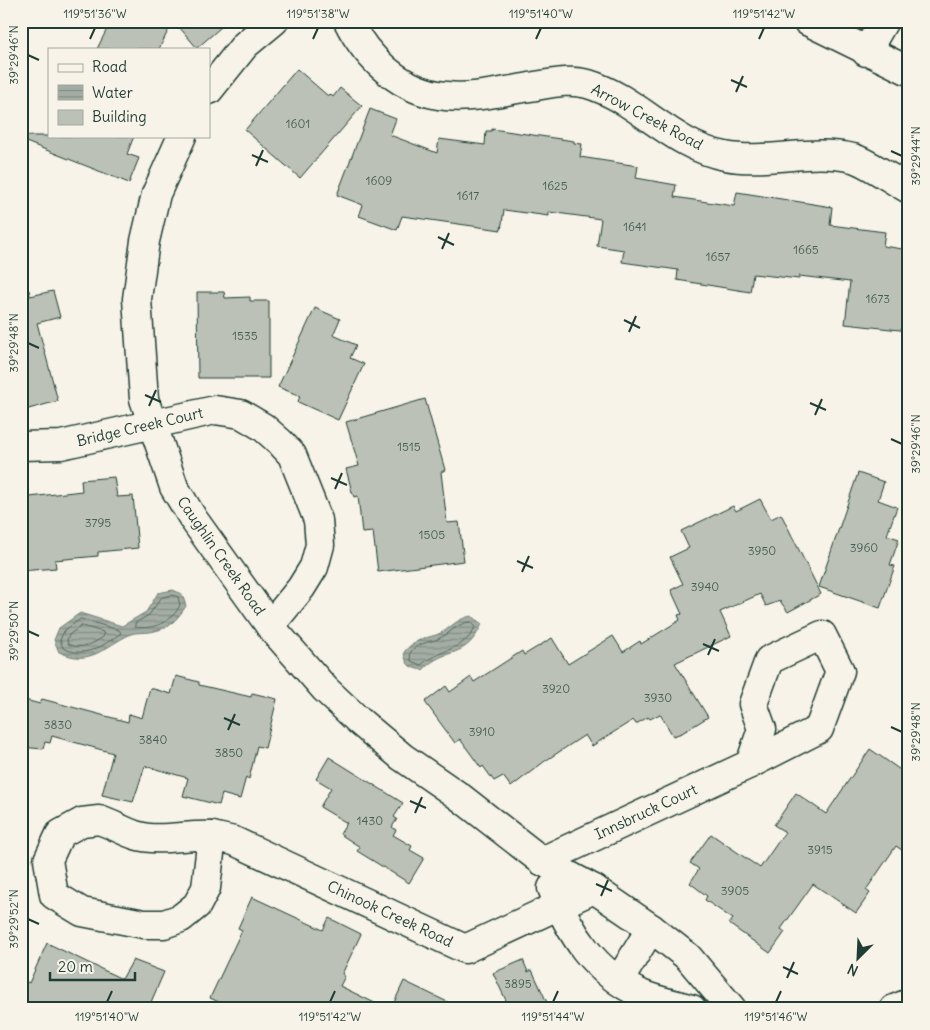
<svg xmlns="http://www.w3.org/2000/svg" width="930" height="1030" font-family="Delius,sans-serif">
<defs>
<pattern id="water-rules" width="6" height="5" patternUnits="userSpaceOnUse" patternTransform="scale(1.25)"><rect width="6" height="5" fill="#a4ada3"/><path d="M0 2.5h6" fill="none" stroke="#858e86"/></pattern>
</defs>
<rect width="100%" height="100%" fill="#f7f3e8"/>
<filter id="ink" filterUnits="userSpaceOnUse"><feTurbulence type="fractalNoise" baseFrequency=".02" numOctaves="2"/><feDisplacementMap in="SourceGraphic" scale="10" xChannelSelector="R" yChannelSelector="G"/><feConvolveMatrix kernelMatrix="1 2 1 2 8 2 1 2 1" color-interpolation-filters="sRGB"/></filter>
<g filter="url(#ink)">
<!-- water -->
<g fill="url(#water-rules)" stroke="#6f8077">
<path d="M173 590 182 594 186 606C176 621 169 629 150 632 144 633 136 632 131 634 103 647 91 667 59 652L54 640 59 628 80 613 122 626 146 612 158 593Z"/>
<path d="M471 616 482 624C465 662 446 645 423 670 409 668 406 665 404 652 414 640 422 639 436 635 450 630 455 619 471 616Z"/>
</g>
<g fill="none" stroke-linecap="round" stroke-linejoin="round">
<!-- shore -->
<g stroke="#546a60" stroke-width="1">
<path d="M172 595 178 597 180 605C172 622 154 630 135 627V623L149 615 161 598Z"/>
<path d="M81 619 119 630 121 633C104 646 83 659 63 648L60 640 64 631Z"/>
<path d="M470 622 475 627C466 650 439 649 421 665L411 661 410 653C417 643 427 643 438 639 450 634 457 623 470 622Z"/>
<path d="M82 626 103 632 104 636C94 644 81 650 68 644L67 640 69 635Z"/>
</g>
</g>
<!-- building -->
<g fill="#bbc1b6" stroke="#1f3d34">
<path d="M111 21H173L159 49H97Z"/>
<path d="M174 21H228L197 48Z"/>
<path d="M297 69 328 96 330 94 333 97 340 88 362 106 300 178 245 130Z"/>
<path d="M370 109 396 119 390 135 437 153 439 139 485 145 486 131H492V129L574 141V143L582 144 580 157 638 166 636 178 676 185 674 197 734 206 737 192 832 207 830 225 885 232 883 246 909 250V331L845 324 850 282 799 276V279L753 274 750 292 677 280 678 270 622 262 624 250 597 246 601 219 549 212V216L504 210 501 230 402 216 397 230 359 216 363 205 337 195Z"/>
<path d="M21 136H134L127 154 139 158 129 183 21 140Z"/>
<path d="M29 290 30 296 53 291 60 317 37 323 58 401 21 411V291Z"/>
<path d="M197 292H224L225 298 250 297V301H269V378H198Z"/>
<path d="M315 308 340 319 333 335 356 345 350 358 364 364 338 420 298 402 300 396 278 387Z"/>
<path d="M425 399 445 470 441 472 447 523 459 522 464 561 378 572 373 532 362 533 358 496 354 497 352 492 346 469 359 466 346 422Z"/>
<path d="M858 473 884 482 878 500 897 507 887 535 899 539 890 565 895 566 880 608 819 587Z"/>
<path d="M114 477 117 497 133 496 138 548 98 552V556L55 560 56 568 21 571V498L82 491 81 480Z"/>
<path d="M760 499 771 519 781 514 821 594 788 612 780 601 766 606 760 594 720 612 731 636 675 663 708 717 682 733 673 736 660 714 650 719 648 717 636 724 633 720 592 746 585 735 545 761 511 787 503 776 494 781 483 766 481 768 460 739 455 743 425 702 446 686 450 692 471 677 474 682 522 651 524 655 552 638 568 664 613 636 623 652 640 641 641 644 680 620 678 615 682 614 671 590 683 584 670 557 689 548 681 531 733 506 736 511Z"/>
<path d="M176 676 199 682V685L251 697 252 693 277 699 265 748 257 746 249 779 246 777 240 799 222 794 219 805 183 796 188 778 145 766 133 802 102 795 113 753 52 736 50 743 45 742 43 749 21 747V699L40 704 42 699 128 722 129 714 142 718 150 688 171 694Z"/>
<path d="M870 749 909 776V855L896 846 866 890 870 893 856 913 813 884 781 929 785 932 770 953 729 924 733 919 705 900 707 896 690 883 699 869 690 863 711 834 760 868 785 832 774 825 796 793 826 814Z"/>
<path d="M329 757 403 803 394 817 397 819 392 827 396 830 393 835 412 846 410 850 424 858 409 883 357 851 360 847 340 834 347 823 320 807 331 788 316 779Z"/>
<path d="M252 897 323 930 329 918 361 934 342 974 345 976 340 986 387 1009 232 1008 210 998 242 930 238 928Z"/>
<path d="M47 943 122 979 133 960 164 972 148 1009H21V979L29 983Z"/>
<path d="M523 960 528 972 532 970 550 1009H510L493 973Z"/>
<path d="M404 981 462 1009H391Z"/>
</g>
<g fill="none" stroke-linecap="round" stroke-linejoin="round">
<defs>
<g id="minor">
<path d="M348 21C367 59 402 92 446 96 472 99 499 92 524 88 546 85 567 78 588 84 638 99 672 146 725 156 767 164 810 148 853 158 867 162 894 181 909 189"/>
<path d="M807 21 909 71"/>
<path d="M866 52 884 21"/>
<path d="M209 90 245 45 274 21"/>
<path d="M182 136 156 194 145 241 137 299 144 399 174 487 194 520 270 626 325 689 359 721 402 757 460 797 542 861 594 889 651 928 688 957 732 1009"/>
<path d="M21 446 61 445 215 410 241 414 263 427 280 442 292 455 318 520 320 545 314 567 301 588 270 626"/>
<path d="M822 635 840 671 819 729 750 764 762 729 753 704 769 660Z"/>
<path d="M99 820C112 824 123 831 135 835 159 843 187 834 212 836L206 888 197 905 181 918 164 924H144L82 912 54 895 48 860 60 834 82 822Z"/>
<path d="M212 836 234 841 465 949 594 889"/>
<path d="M542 861 750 764"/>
<path d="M552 888C570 934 594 972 641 994 657 1001 676 1004 692 1009"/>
<path d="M619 981 651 928"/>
</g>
<path id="tertiary" d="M894 1009 909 1003"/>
</defs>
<!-- minor casing -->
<use href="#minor" stroke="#1f3d34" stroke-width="31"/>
<!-- tertiary casing -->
<use href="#tertiary" stroke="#1f3d34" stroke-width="31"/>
<!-- minor -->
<use href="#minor" stroke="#f7f3e8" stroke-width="28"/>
<!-- tertiary -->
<use href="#tertiary" stroke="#f7f3e8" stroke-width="28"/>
</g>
</g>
<!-- ticks -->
<path fill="none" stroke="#1f3d34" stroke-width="2" d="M90 39 95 28M313 39 318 28M536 39 541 28M759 39 764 28M28 55 39 60M731 80 747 87M736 92 743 76M891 151 902 156M252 155 268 162M256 166 263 150M438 237 454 245M442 249 449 233M624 320 640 328M629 332 636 316M28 343 39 348M145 395 161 402M810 403 826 410M149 406 156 390M815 415 822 399M891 439 902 444M331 478 347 485M335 489 342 473M517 561 533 568M522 572 529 556M28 631 39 636M703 644 719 651M708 655 715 639M224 718 240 725M891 727 902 732M228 730 235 714M410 801 426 808M415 813 422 797M596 884 612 891M601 896 608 880M28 919 39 924M783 967 798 974M787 978 794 962M107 1002 112 991M330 1002 335 991M553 1002 558 991M776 1002 781 991"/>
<g text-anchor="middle" stroke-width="5" stroke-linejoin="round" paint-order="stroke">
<!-- number labels -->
<g font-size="12" fill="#465e54">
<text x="298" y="128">1601</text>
<text x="379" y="185">1609</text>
<text x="555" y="190">1625</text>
<text x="468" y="200">1617</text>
<text x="635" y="231">1641</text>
<text x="806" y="254">1665</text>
<text x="718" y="261">1657</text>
<text x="878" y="303">1673</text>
<text x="245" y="340">1535</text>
<text x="409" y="451">1515</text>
<text x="98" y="527">3795</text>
<text x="432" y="539">1505</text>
<text x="864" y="552">3960</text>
<text x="762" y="555">3950</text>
<text x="705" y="591">3940</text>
<text x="556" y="693">3920</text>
<text x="658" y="702">3930</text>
<text x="58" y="729">3830</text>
<text x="482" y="736">3910</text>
<text x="153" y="744">3840</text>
<text x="229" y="757">3850</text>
<text x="370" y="825">1430</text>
<text x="820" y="854">3915</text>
<text x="735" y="895">3905</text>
<text x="518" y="988">3895</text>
</g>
<!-- street labels -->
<g font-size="15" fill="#1f3d34" stroke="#f7f3e8">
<text transform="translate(647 117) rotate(28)" y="5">Arrow Creek Road</text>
<text transform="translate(140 427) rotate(-13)" y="5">Bridge Creek Court</text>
<text transform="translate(221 556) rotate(55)" y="5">Caughlin Creek Road</text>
<text transform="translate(646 812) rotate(-25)" y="5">Innsbruck Court</text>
<text transform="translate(390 914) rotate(25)" y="5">Chinook Creek Road</text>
</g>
</g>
<!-- margin -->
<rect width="930" height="1030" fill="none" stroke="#f7f3e8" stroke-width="55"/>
<!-- legend -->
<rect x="48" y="48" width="162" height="90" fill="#f7f3e8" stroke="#a1aaa0"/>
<rect x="58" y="64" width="25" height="8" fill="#f7f3e8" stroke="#a1aaa0"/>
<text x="92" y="72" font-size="15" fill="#1f3d34">Road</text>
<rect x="58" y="85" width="25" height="15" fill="url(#water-rules)" stroke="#a1aaa0"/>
<text x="92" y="98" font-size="15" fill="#1f3d34">Water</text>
<rect x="58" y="110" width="25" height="15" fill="#bbc1b6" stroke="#a1aaa0"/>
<text x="92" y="122" font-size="15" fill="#1f3d34">Building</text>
<!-- north arrow -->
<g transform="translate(858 958) rotate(204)" stroke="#f7f3e8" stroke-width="4" paint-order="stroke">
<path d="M0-4L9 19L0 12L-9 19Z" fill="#1f3d34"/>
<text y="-8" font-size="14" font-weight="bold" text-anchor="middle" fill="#1f3d34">N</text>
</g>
<!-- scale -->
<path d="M50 972v8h85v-8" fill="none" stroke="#1f3d34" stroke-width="2.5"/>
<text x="58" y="972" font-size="15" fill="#1f3d34" stroke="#f7f3e8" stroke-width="4" paint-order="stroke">20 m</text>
<rect x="28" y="28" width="874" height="974" fill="none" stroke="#1f3d34" stroke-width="2"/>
<g font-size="12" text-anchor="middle" fill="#1f3d34">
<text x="95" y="18">119°51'36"W</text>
<text x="318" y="18">119°51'38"W</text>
<text x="541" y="18">119°51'40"W</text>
<text x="764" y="18">119°51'42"W</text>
<text transform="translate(14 55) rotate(-90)" y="4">39°29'46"N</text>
<text transform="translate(916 156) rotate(-90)" y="4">39°29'44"N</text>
<text transform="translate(14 343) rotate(-90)" y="4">39°29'48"N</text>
<text transform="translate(916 444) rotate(-90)" y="4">39°29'46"N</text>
<text transform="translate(14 631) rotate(-90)" y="4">39°29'50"N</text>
<text transform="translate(916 732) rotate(-90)" y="4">39°29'48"N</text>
<text transform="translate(14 919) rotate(-90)" y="4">39°29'52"N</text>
<text x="107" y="1021">119°51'40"W</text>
<text x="330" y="1021">119°51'42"W</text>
<text x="553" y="1021">119°51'44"W</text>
<text x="776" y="1021">119°51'46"W</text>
</g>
</svg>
